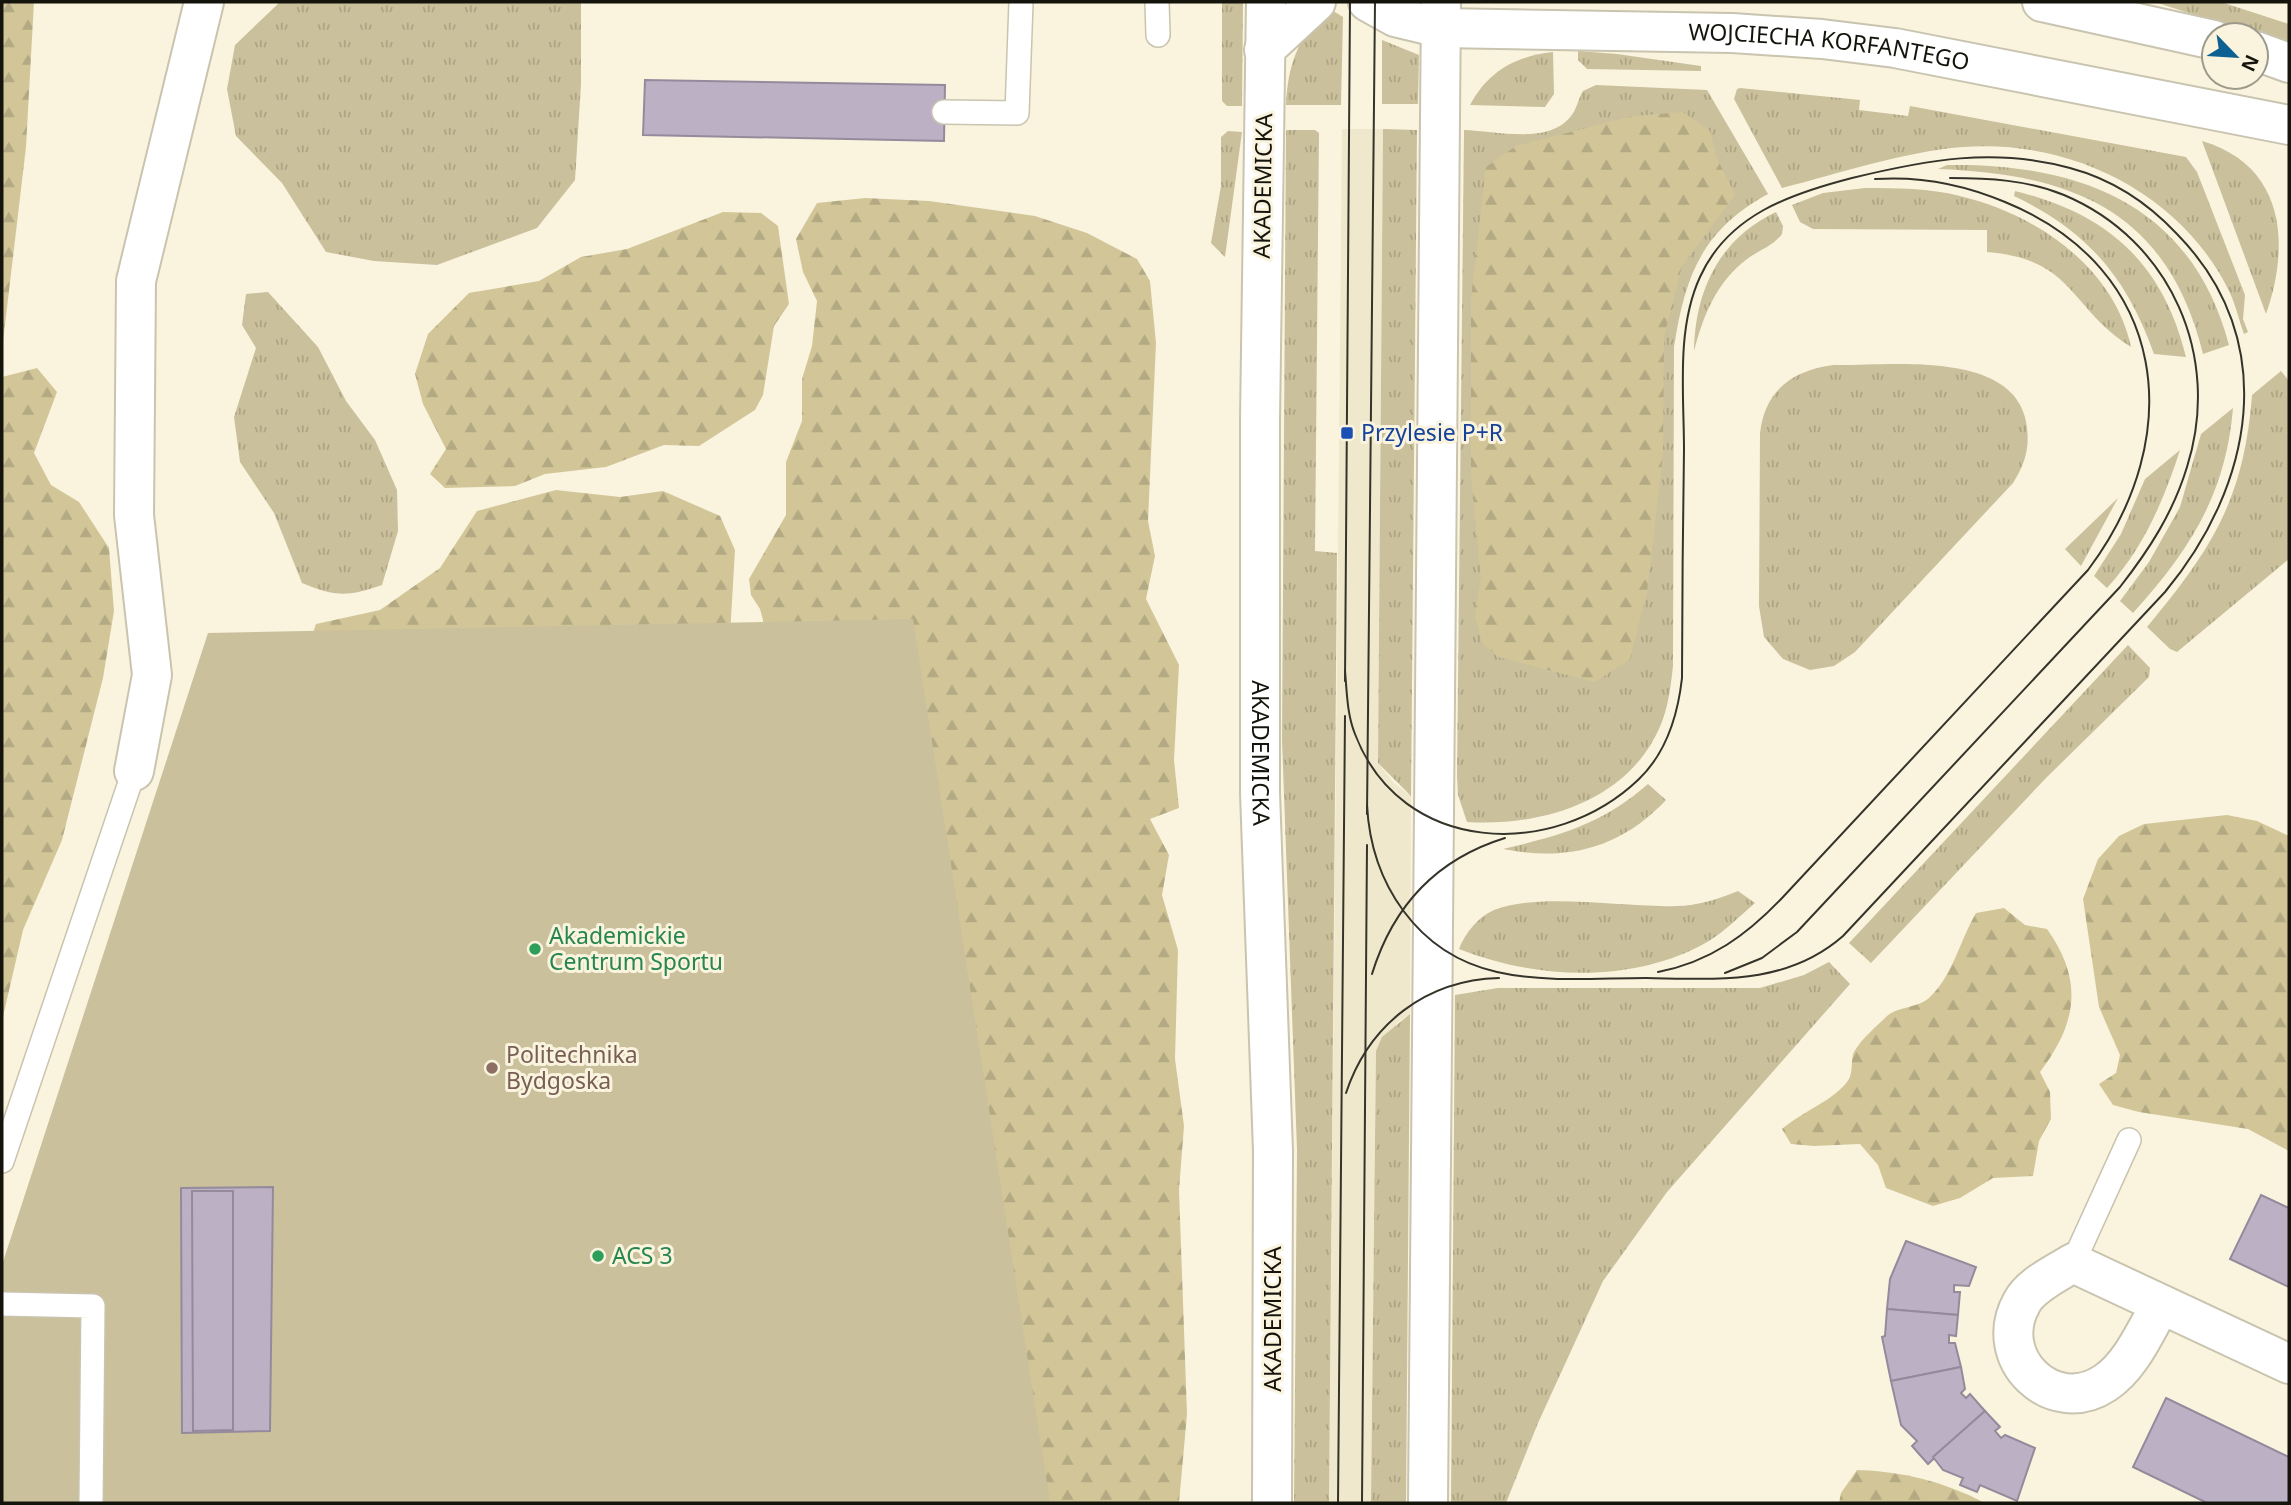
<svg xmlns="http://www.w3.org/2000/svg" width="2291" height="1505" font-family="'Noto Sans',sans-serif">
<defs>
<pattern id="grass-tufts" width="24" height="20" patternUnits="userSpaceOnUse" patternTransform="scale(1.75)"><rect width="24" height="20" fill="#cac09b"/><path d="M3 7l-1-3M5 7V3M7 7l1-3M15 17l-1-3M17 17v-4M19 17l1-3" fill="none" stroke="#ada484"/></pattern>
<pattern id="forest-firs" width="22" height="20" patternUnits="userSpaceOnUse" patternTransform="scale(1.75)"><rect width="22" height="20" fill="#d2c699"/><path d="M5 1l3.5 6h-7zM16 11l3.5 6h-7z" fill="#b3a983"/></pattern>
</defs>
<rect width="100%" height="100%" fill="#faf4df"/>
<!-- built -->
<path fill="#f0e8cc" d="M1342 129H1383L1378 763 1394 783 1411 796 1410 1014 1398 1022 1376 1051 1371 1503H1329Z"/>
<!-- grass -->
<g fill="url(#grass-tufts)">
<path d="M280 2H581V84L575 180 537 228 437 265 374 261 326 252 282 183 236 136 227 89 235 45Z"/>
<path d="M1222 2H1243L1242 106H1227L1222 101Z"/>
<path d="M2155 2H2221L2289 24V46Z"/>
<path d="M1335 12 1343 17 1341 105H1286C1287 70 1298 26 1335 12Z"/>
<path d="M1382 40 1419 55 1418 104H1382Z"/>
<path d="M1578 51 1617 54 1701 66V71L1587 69 1578 60Z"/>
<path d="M1553 52 1554 94 1545 107 1470 105C1488 71 1516 56 1553 52Z"/>
<path d="M1596 85 1707 90 1768 194C1702 230 1685 276 1674 347L1673 666C1671 684 1669 702 1663 719 1634 799 1545 827 1467 822L1458 795 1457 776 1464 130C1496 131 1549 145 1571 116 1577 109 1578 99 1583 91Z"/>
<path d="M1740 88 1860 100 1859 110 1908 116 1910 106 2186 157 2197 172 2245 295 2243 319 2248 332 2244 334C2239 320 2236 306 2230 293 2182 193 2071 139 1963 147 1902 152 1841 173 1782 188L1734 99 1737 89Z"/>
<path d="M1383 129 1417 130 1411 796 1378 763Z"/>
<path d="M1286 130H1315L1319 133 1315 551 1337 553 1329 1503H1294L1297 1150 1282 740Z"/>
<path d="M1228 131 1242 132 1225 257 1211 243 1221 186V137Z"/>
<path d="M2202 141C2284 165 2291 243 2266 314Z"/>
<path d="M1947 165C2081 163 2192 205 2229 345L2203 354C2168 211 2073 174 1938 169Z"/>
<path d="M1865 188C1897 188 1929 188 1960 196 2036 214 2114 267 2131 347 2069 308 2075 259 1987 252V230L1813 229 1800 222 1792 205 1823 193Z"/>
<path d="M2015 191C2108 214 2163 263 2186 357L2154 354C2127 278 2088 231 2014 196Z"/>
<path d="M1776 212 1783 226 1782 234C1773 246 1759 250 1747 259 1716 283 1704 314 1694 351 1695 291 1719 239 1776 212Z"/>
<path d="M268 292 318 347 346 401 375 440 397 490 398 531 382 585C348 597 335 597 302 583L274 513 240 462 234 417 256 348 242 325 246 294Z"/>
<path d="M1834 365C1887 366 2007 350 2025 417 2031 443 2027 461 2013 483L1855 652 1834 666 1810 670 1783 659 1764 637 1759 606 1760 433C1765 390 1793 370 1834 365Z"/>
<path d="M2281 371 2289 381V559L2177 652 2170 649 2147 627C2212 549 2244 499 2252 395Z"/>
<path d="M2233 408C2226 494 2190 550 2133 613L2120 601 2149 562 2180 507 2201 434Z"/>
<path d="M2180 450C2164 500 2143 549 2107 588L2094 576 2121 534 2145 479Z"/>
<path d="M2118 498 2081 566 2065 549Z"/>
<path d="M2128 645 2150 668 2149 677 2046 778 1871 963 1849 943Z"/>
<path d="M1648 784 1666 800C1621 848 1567 862 1503 849 1562 835 1602 824 1648 784Z"/>
<path d="M1738 891 1755 903C1740 916 1725 931 1709 941 1635 984 1537 980 1459 949 1465 933 1478 917 1494 910 1540 892 1625 908 1676 906 1698 906 1718 899 1738 891Z"/>
<path d="M1829 962 1850 984 1667 1192 1603 1281 1538 1423 1506 1503H1451L1455 995 1498 988H1760L1804 975Z"/>
<path d="M1410 1014 1406 1503H1371L1376 1051 1382 1037Z"/>
</g>
<!-- forest -->
<g fill="url(#forest-firs)">
<path d="M2 2H34L26 147 2 350Z"/>
<path d="M1683 112 1710 131 1716 156 1735 195 1682 266 1664 336 1663 455 1647 592 1630 659 1595 682 1498 657 1482 643 1475 615 1481 578 1471 473V299L1486 167 1516 146 1633 116Z"/>
<path d="M865 198 929 201 1035 216 1087 233 1137 259 1150 281 1156 343 1148 521 1155 556 1146 599 1179 665 1174 760 1179 808 1150 819 1169 855 1162 895 1178 950 1175 1059 1184 1126 1179 1190 1187 1414 1179 1503H1001L760 609 751 595 749 579 786 515V462L802 421V379L812 346 817 301 803 272 796 239 817 203Z"/>
<path d="M723 212 761 213 778 226 789 304 774 326 763 395 755 410 699 446 664 445 606 467 545 474 515 486 445 488 430 474 446 449 423 404 415 374 428 334 469 293 539 281 581 257 627 249Z"/>
<path d="M37 368 57 392 34 453 51 485 79 502 109 548 114 611 103 678 62 840 23 930 2 1021V377Z"/>
<path d="M556 490 620 497 663 491 720 516 735 550 729 653 301 670 316 624 380 610 440 568 477 511Z"/>
<path d="M2227 815 2257 821 2289 836V1151L2248 1129 2139 1112 2113 1105 2099 1084 2116 1073 2120 1055 2099 1007 2083 899 2098 859 2119 836 2144 824Z"/>
<path d="M2004 908 2025 925 2047 929C2084 981 2077 1023 2040 1072L2050 1092 2051 1119 2039 1141 2033 1176 1993 1178 1960 1198 1933 1206 1886 1188 1878 1165 1860 1144 1814 1146 1791 1144 1782 1129C1803 1111 1831 1102 1847 1082 1854 1074 1850 1061 1854 1052 1861 1039 1877 1026 1887 1016 1899 1006 1919 1008 1930 997 1953 975 1960 940 1976 913Z"/>
<path d="M1857 1470C1902 1471 1945 1482 1985 1503H1839L1841 1493Z"/>
</g>
<!-- pitch -->
<path fill="#cac09b" d="M913 619 1050 1503H2V1265L208 633Z"/>
<!-- building -->
<g fill="#bcb1c4" stroke="#958a9c" stroke-width="2">
<path d="M645 80 945 85 944 141 643 135Z"/>
<path d="M273 1187 270 1431 182 1433 181 1188Z"/>
<path d="M192 1191H233V1430L193 1431Z"/>
<path d="M2261 1195 2289 1208V1287L2230 1259Z"/>
<path d="M1906 1241 1976 1267 1969 1286 1954 1285V1292H1960L1958 1315 1887 1309 1890 1279Z"/>
<path d="M1887 1309 1958 1315 1956 1336 1949 1335V1343H1955L1961 1367 1891 1381 1882 1337 1885 1336Z"/>
<path d="M1961 1367 1965 1389 1961 1393 1966 1398 1970 1394 1985 1411 1928 1464 1912 1446 1917 1441 1901 1425 1891 1381Z"/>
<path d="M2166 1398 2289 1457V1503H2207L2133 1467Z"/>
<path d="M1985 1411 2000 1427 1995 1431 2001 1438 2005 1435 2035 1448 2017 1501 1980 1485 1977 1492 1960 1485 1963 1478 1943 1470 1933 1457Z"/>
</g>
<g fill="none" stroke-linecap="round" stroke-linejoin="round">
<defs>
<g id="lane">
<path d="M1157 2 1158 35"/>
<path d="M944 112 1017 113 1021 2"/>
<path d="M2 1161 134 771"/>
<path d="M2073 1263 2129 1140"/>
<path d="M2 1304 93 1306 91 1503"/>
</g>
<g id="street">
<path d="M134 771 152 675 134 515 136 281 204 2"/>
<path d="M2161 1304C2146 1330 2131 1366 2105 1383 2053 1418 1990 1358 2022 1302 2031 1285 2057 1273 2073 1263L2289 1364"/>
</g>
<g id="secondary">
<path id="s1" d="M1266 2 1260 420V793L1273 1151 1272 1503"/>
<path id="s2" d="M1368 2 1395 17 1441 28 1732 33 1822 39 1895 48 2289 125"/>
<path d="M2042 2 2214 40"/>
<path d="M1264 50 1316 2"/>
<path d="M2256 51 2289 63"/>
<path d="M1428 1503 1441 2"/>
</g>
</defs>
<!-- lane casing -->
<use href="#lane" stroke="#c9c4af" stroke-width="26"/>
<!-- street casing -->
<use href="#street" stroke="#c9c4af" stroke-width="42"/>
<!-- secondary casing -->
<use href="#secondary" stroke="#c9c4af" stroke-width="42"/>
<!-- lane -->
<use href="#lane" stroke="#fff" stroke-width="23"/>
<!-- street -->
<use href="#street" stroke="#fff" stroke-width="38"/>
<!-- secondary -->
<use href="#secondary" stroke="#fff" stroke-width="38"/>
<!-- tram -->
<g stroke="#35342a" stroke-width="2">
<path d="M1345 671C1347 693 1347 714 1355 734 1401 855 1554 861 1639 779 1666 753 1678 714 1682 678 1682 602 1683 525 1684 449 1684 394 1676 329 1700 277 1728 215 1790 194 1852 178 1926 160 1994 147 2070 168 2111 179 2148 203 2177 234 2282 341 2253 486 2165 592L1843 936C1786 986 1716 979 1646 978 1597 978 1545 983 1497 972 1417 954 1371 883 1367 805"/>
<path d="M1345 681 1350 2"/>
<path d="M1367 814 1375 2"/>
<path d="M1658 972C1710 962 1747 935 1783 897L2088 570C2188 437 2169 269 2005 202 1965 185 1919 176 1875 179"/>
<path d="M1725 973 1762 958 1797 932 2120 587C2149 550 2173 513 2187 467 2222 357 2171 240 2064 195 2028 180 1988 178 1950 178"/>
<path d="M1372 974C1393 906 1437 859 1505 838"/>
<path d="M1346 1093C1369 1024 1426 980 1499 978"/>
<path d="M1338 1503 1345 716"/>
<path d="M1362 1503 1367 845"/>
</g>
</g>
<!-- markers -->
<rect fill="#1a4fb4" stroke="#faf4df" stroke-width="2.5" x="1340" y="426" width="14" height="14" rx="3.5"/>
<g fill="#2e9e5b" stroke="#faf4df" stroke-width="2.5">
<circle cx="535" cy="949" r="7"/>
<circle cx="598" cy="1256" r="7"/>
</g>
<circle fill="#8d6e63" stroke="#faf4df" stroke-width="2.5" cx="492" cy="1068" r="7"/>
<g text-anchor="middle" stroke-width="6" stroke-linejoin="round" paint-order="stroke">
<!-- street labels -->
<g font-size="23" fill="#15140c" stroke="#faf4df">
<text dy="8" stroke="none"><textPath href="#s2" startOffset="467">WOJCIECHA KORFANTEGO</textPath></text>
<text transform="translate(1263 186) rotate(-89)" y="8">AKADEMICKA</text>
<text dy="8" stroke="none"><textPath href="#s1" startOffset="751">AKADEMICKA</textPath></text>
<text transform="translate(1273 1319) rotate(-90)" y="8">AKADEMICKA</text>
</g>
<!-- transit labels -->
<g font-size="23" fill="#164399" stroke="#faf4df" text-anchor="start">
<text x="1361" y="441">Przylesie P+R</text>
</g>
<!-- leisure labels -->
<g font-size="23" fill="#27864d" stroke="#faf4df" text-anchor="start">
<text x="549" y="944">Akademickie<tspan x="549" dy="26">Centrum Sportu</tspan></text>
<text x="612" y="1264">ACS 3</text>
</g>
<!-- education labels -->
<g font-size="23" fill="#785e54" stroke="#faf4df" text-anchor="start">
<text x="506" y="1063">Politechnika<tspan x="506" dy="26">Bydgoska</tspan></text>
</g>
</g>
<!-- border -->
<rect width="2291" height="1505" fill="none" stroke="#15140c" stroke-width="7"/>
<!-- north arrow -->
<g transform="translate(2235 56) rotate(115)"><circle r="33" fill="#faf4df" stroke="#9e9a8b" stroke-width="2"/>
<path d="M0-5L12 26L0 18L-12 26Z" fill="#0c6092"/>
<text y="-10" font-size="19" font-weight="bold" text-anchor="middle" fill="#15140c">N</text>
</g>
</svg>
